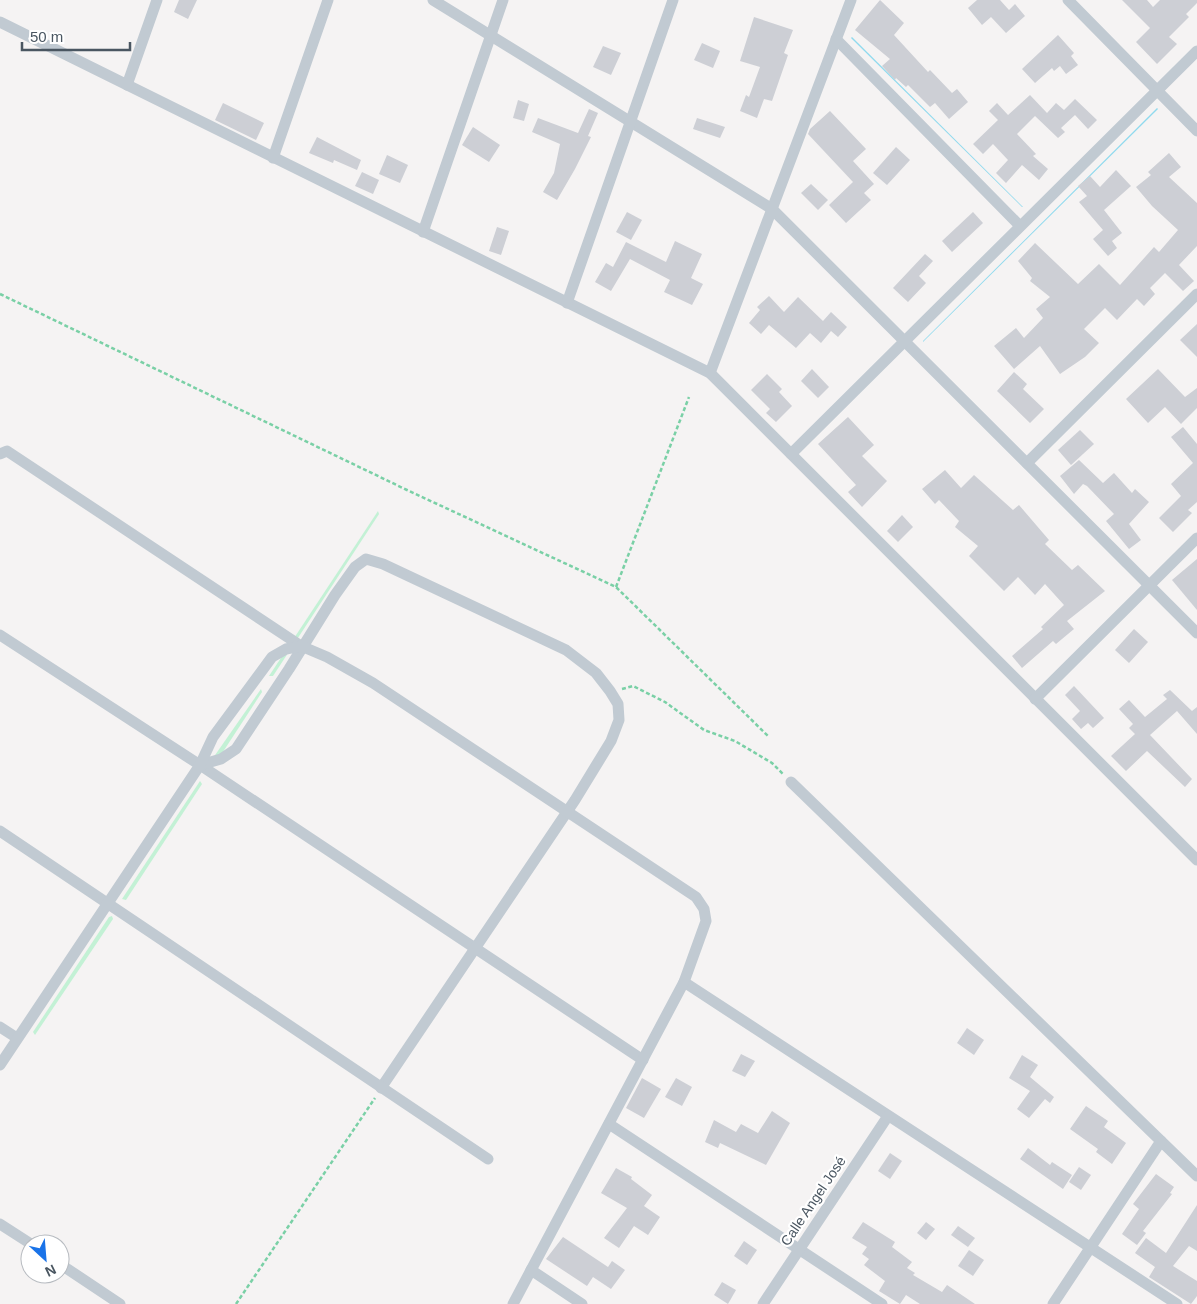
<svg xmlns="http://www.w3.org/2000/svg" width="1197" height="1304" font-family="Arial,sans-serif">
<rect width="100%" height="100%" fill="#f5f3f3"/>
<!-- green -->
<g fill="#c3f1d5">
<path d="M378 511 379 514 273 676H269Z"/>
<path d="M261 689 262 692 217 761 213 758Z"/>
<path d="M200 781 202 784 126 900 122 899Z"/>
<path d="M109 917 112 916 113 919 35 1035 33 1032Z"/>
</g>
<!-- water -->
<g fill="#90daee">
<path d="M852 37 1023 207H1022L851 38Z"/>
<path d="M1157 108 1158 109 923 342V341Z"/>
</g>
<!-- building -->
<g fill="#cdcfd5">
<path d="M179 0H197L188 19 174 12Z"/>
<path d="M880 0 904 23 894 35 928 72 930 70 952 93 957 89 968 102 949 119 935 103 930 107 908 85 906 87 896 78 895 80 882 66 890 59 855 30Z"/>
<path d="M977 0H1000L1009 10 1015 4 1025 16 1006 33 991 17 982 25 968 8Z"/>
<path d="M1122 0H1147L1153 7 1160 0H1197V3L1186 14 1189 17 1169 37 1177 44 1157 64 1136 42 1150 28Z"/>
<path d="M754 17 793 30 784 53 788 55 772 101 764 99 757 118 740 111 746 95 749 97 760 67 740 61Z"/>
<path d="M1058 35 1074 53 1071 56 1078 65 1066 74 1060 66 1054 71 1052 68 1035 83 1022 69Z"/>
<path d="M702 43 720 51 713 68 694 60Z"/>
<path d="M603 46 621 53 611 75 593 67Z"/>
<path d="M1030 95 1047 113 1056 103 1064 110 1075 99 1097 120 1088 129 1075 115 1061 128 1065 132 1058 138 1035 116 1017 134 1036 154 1033 156 1048 169 1039 180 1022 165 1006 183 996 173 1008 160 993 144 983 154 973 144 998 120 989 111 997 103 1008 115Z"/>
<path d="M518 100 529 104 524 121 513 118Z"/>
<path d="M223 103 264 123 256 140 215 120Z"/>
<path d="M589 109 598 113 588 136 591 137 575 169 557 200 543 192 554 173 560 144 532 132 538 118 578 133Z"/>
<path d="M830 111 866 149 853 161 874 184 864 193 871 200 846 223 829 205 853 182 808 134 810 129Z"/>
<path d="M697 118 725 127 720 138 693 129Z"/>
<path d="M473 127 500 145 489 162 462 145Z"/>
<path d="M317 137 361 160 357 170 334 160 333 163 309 153Z"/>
<path d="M896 147 910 160 887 185 873 173Z"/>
<path d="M1169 153 1181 167 1169 177 1197 203V246L1179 265 1194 281 1183 291 1165 273 1150 288 1155 294 1144 306 1137 299 1117 320 1105 308 1084 329 1099 343 1085 357 1060 374 1040 346 1014 369 994 346 1016 328 1024 338 1043 318 1036 309 1050 297 1030 281 1032 278 1018 261 1035 243 1078 284 1099 264 1120 285 1154 247 1159 252 1178 230 1152 206 1136 187 1151 175 1148 172Z"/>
<path d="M387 155 408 165 400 183 379 174Z"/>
<path d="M1116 170 1131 186 1104 210 1122 233 1112 241 1117 248 1108 256 1093 239 1103 230 1079 202 1087 196 1078 186 1090 176 1100 187Z"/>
<path d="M362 172 379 180 373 194 355 186Z"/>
<path d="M811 184 828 200 818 210 801 193Z"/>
<path d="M627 212 642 220 631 240 616 232Z"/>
<path d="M973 212 983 223 952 252 942 241Z"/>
<path d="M497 227 509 231 501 255 489 251Z"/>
<path d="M675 241 702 254 691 278 703 284 692 305 664 292 670 280 630 259 611 291 595 282 606 263 613 267 626 242 666 262Z"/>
<path d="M925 254 933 261 919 276 926 283 908 302 893 288Z"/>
<path d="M769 296 784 312 798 297 823 321 831 312 847 327 838 337 831 331 821 343 810 333 796 348 769 325 761 334 749 323 760 310 757 307Z"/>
<path d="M1197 324V357L1180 340Z"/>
<path d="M812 369 829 387 818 398 801 381Z"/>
<path d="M1158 369 1185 397 1197 388V408L1181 424 1165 407 1148 423 1126 399Z"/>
<path d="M1014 372 1027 384 1023 389 1044 409 1030 423 997 391Z"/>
<path d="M767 374 782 389 779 392 792 406 776 422 766 413 770 409 751 390Z"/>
<path d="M848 417 874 445 862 456 887 481 862 507 848 492 856 485 818 444Z"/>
<path d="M1183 427 1197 444V502L1188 510 1192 513 1173 532 1159 518 1181 496 1171 484 1193 463 1171 437Z"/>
<path d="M1080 430 1094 444 1071 465 1058 450Z"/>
<path d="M1079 460 1103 483 1114 473 1132 493 1135 489 1149 502 1129 524 1141 540 1129 549 1106 521 1114 514 1087 486 1083 484 1074 494 1060 476Z"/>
<path d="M945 470 961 488 974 475 1013 510 1019 505 1049 540 1045 544 1072 570 1078 565 1105 591 1067 621 1074 629 1056 644 1053 641 1022 668 1012 656 1043 629 1041 627 1064 605 1045 584 1035 595 1018 577 1004 591 969 556 978 546 955 527 959 521 939 500 935 504 922 489Z"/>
<path d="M902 515 913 527 898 542 887 531Z"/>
<path d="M1197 559V610L1172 580Z"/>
<path d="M1134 629 1148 642 1129 663 1115 650Z"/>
<path d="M1074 686 1104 718 1093 728 1088 723 1081 729 1072 719 1080 711 1065 695Z"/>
<path d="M1170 690 1192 711 1197 707V734L1177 711 1150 735 1192 779 1185 787 1147 751 1126 771 1111 756 1135 734 1129 728 1133 724 1119 709 1129 700 1145 717 1167 699 1163 695Z"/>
<path d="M967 1028 984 1040 974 1055 957 1043Z"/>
<path d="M741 1054 755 1061 745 1077 732 1071Z"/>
<path d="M1022 1055 1038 1065 1030 1077 1054 1097 1050 1103 1045 1099 1029 1118 1017 1109 1030 1091 1009 1078Z"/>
<path d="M642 1078 661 1089 644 1118 626 1108Z"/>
<path d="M676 1078 692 1087 682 1106 665 1097Z"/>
<path d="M1086 1106 1108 1121 1104 1127 1126 1143 1112 1164 1096 1152 1098 1149 1070 1129Z"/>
<path d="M772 1111 790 1123 766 1165 720 1143 718 1148 705 1142 714 1120 736 1132 741 1124 758 1133Z"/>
<path d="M1028 1148 1050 1165 1052 1162 1072 1175 1063 1189 1020 1159Z"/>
<path d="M890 1153 902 1161 890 1179 878 1171Z"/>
<path d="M1079 1167 1091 1175 1081 1190 1069 1182Z"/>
<path d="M616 1168 632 1177 631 1179 652 1195 644 1206 660 1217 648 1235 634 1226 619 1248 604 1238 627 1208 601 1193Z"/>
<path d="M1156 1174 1174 1187 1170 1193 1172 1194 1143 1231 1146 1233 1137 1245 1122 1234 1139 1209 1133 1204Z"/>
<path d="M1197 1205V1251L1189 1246 1173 1266 1197 1281V1296L1191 1304 1149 1277 1155 1267 1135 1253 1146 1238 1166 1253Z"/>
<path d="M863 1222 895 1242 892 1247 912 1262 907 1268 915 1273 913 1275 942 1292 947 1285 975 1304H920L906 1295 900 1304 879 1291 885 1281 864 1265 869 1259 862 1254 867 1247 852 1238Z"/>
<path d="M926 1222 935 1229 926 1240 917 1233Z"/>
<path d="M958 1226 975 1238 968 1247 951 1235Z"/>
<path d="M563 1237 608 1267 612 1261 625 1270 611 1289 593 1277 587 1286 546 1259Z"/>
<path d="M744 1241 757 1250 747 1265 734 1256Z"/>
<path d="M969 1250 984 1260 973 1276 958 1266Z"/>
<path d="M722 1282 736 1290 728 1304 714 1295Z"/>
</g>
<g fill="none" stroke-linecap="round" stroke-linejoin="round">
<!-- path -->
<g stroke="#7ad0a6" stroke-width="2.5" stroke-dasharray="4 2.5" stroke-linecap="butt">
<path d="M0 294 407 490 616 587 769 737"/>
<path d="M616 587 689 397"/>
<path d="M622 689 633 686 665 702 704 730 735 741 772 763 783 774"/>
<path d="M236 1304 375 1098"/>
</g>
<!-- minor -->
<g stroke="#c1cad2" stroke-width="11">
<path d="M433 0 772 209 1197 633"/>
<path d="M1068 0 1197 131"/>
<path d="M0 22 710 373 1197 860"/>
<path d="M836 39 1020 226"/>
<path d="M127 85 157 0"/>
<path d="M273 158 328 0"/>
<path d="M423 232 503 0"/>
<path d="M567 303 673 0"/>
<path d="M710 373 851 0"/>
<path d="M0 454 7 451 301 646"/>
<path d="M791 454 1197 51"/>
<path d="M1027 463 1197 294"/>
<path d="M0 635 200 765 643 1060"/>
<path d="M1035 699 1197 538"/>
<path d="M200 765 221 759 236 749 289 669 335 595 355 567 366 559 383 564 566 650 596 673 610 691 618 704 619 720 611 741 575 800 381 1088"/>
<path d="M791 782 1197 1176"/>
<path d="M0 831 488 1159"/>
<path d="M684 982 1177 1304"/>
<path d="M0 1027 17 1038"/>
<path d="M0 1065 200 765 213 737 272 657 286 649 301 646 327 657 373 683 696 897 704 909 706 921 684 982 513 1304"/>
<path d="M609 1124 882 1304"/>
<path d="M0 1224 31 1244"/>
<path d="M60 1264 120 1304"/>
<path d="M531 1270 582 1304"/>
<path d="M763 1304 888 1116"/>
<path d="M1053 1304 1161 1141"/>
</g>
</g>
<g text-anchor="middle" stroke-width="4.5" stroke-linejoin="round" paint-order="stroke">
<!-- street labels -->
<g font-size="14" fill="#4a5661" stroke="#fff">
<text transform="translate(813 1201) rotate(-56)" y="5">Calle Angel José</text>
</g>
</g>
<!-- north arrow -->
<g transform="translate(45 1259) rotate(154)"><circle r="24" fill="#ffffff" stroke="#b7bbc0"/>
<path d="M0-4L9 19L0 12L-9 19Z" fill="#1a73e8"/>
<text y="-8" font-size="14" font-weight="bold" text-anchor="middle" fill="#4a5661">N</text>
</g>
<!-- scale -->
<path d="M22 42v8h108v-8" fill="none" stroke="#4a5661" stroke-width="2.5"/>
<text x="30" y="42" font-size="15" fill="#4a5661" stroke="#ffffff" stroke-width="4" paint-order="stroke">50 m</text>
</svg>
